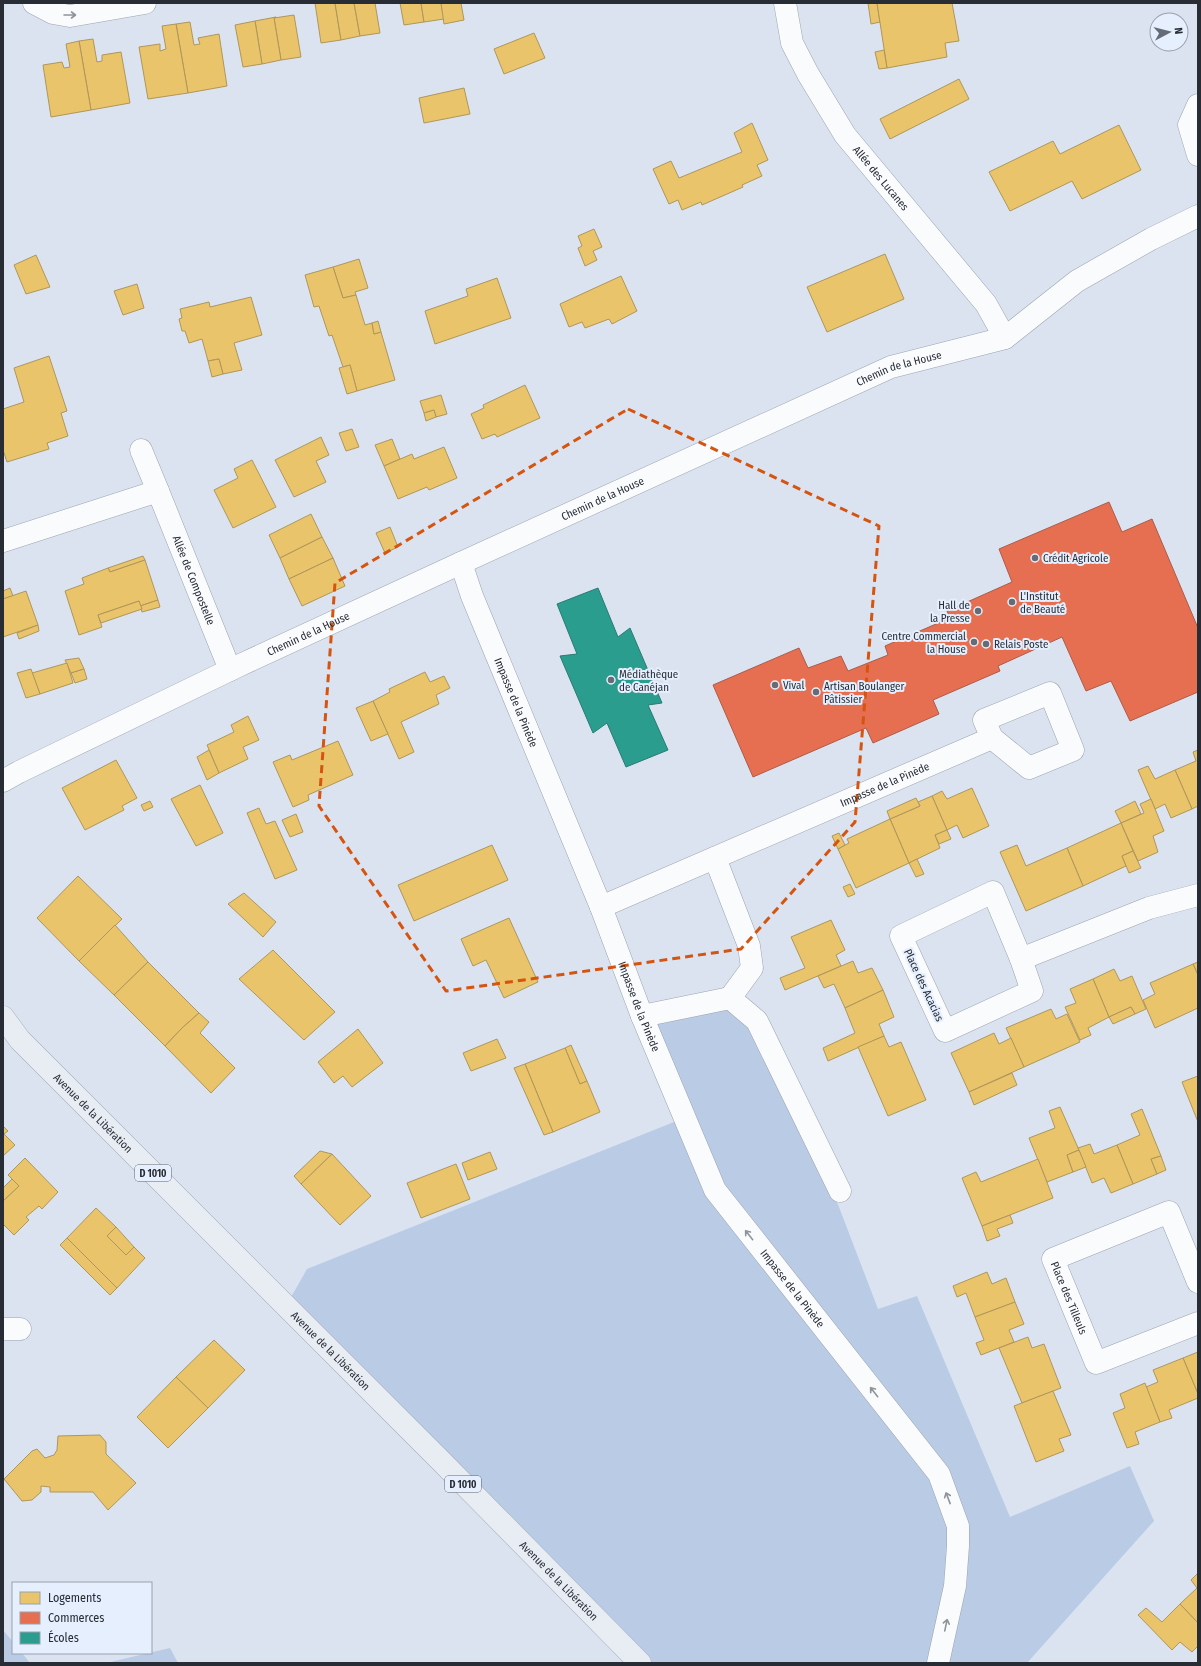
<svg xmlns="http://www.w3.org/2000/svg" width="1201" height="1666" font-family="'Fira Sans Condensed',sans-serif">
<rect width="100%" height="100%" fill="#dbe3f0"/>
<!-- green -->
<g fill="#b9cbe5">
<path d="M730 998 757 1021 834 1194 878 1309 917 1296 1010 1517 1130 1466 1154 1521 1027 1663H640L286 1306 307 1269 684 1118 642 1016Z"/>
<path d="M3 1630 13 1642V1653H22L30 1663H3Z"/>
<path d="M170 1648 178 1663H106Z"/>
</g>
<!-- homes -->
<g fill="#e9c46a" stroke="#af965a">
<path d="M315 3H335L341 40 321 43Z"/>
<path d="M335 3H354L360 36 341 40Z"/>
<path d="M354 3H375L380 33 360 36Z"/>
<path d="M400 3H421L424 22 404 25Z"/>
<path d="M421 3H441L444 19 424 22Z"/>
<path d="M441 3H461L464 20 444 24Z"/>
<path d="M868 3H877L880 22 871 24Z"/>
<path d="M877 3H952L959 41 945 43 947 57 887 68Z"/>
<path d="M294 15 301 57 281 60 274 18Z"/>
<path d="M276 17 274 18 281 60 262 64 255 21Z"/>
<path d="M255 21 262 64 243 67 235 25Z"/>
<path d="M190 22 194 45 200 44 198 38 219 34 227 86 188 93 176 24Z"/>
<path d="M176 24 188 93 148 99 139 47 160 44V51L166 49 162 26Z"/>
<path d="M534 33 545 58 504 74 494 49Z"/>
<path d="M93 39 97 62 102 61V55L121 52 130 103 91 110 79 41Z"/>
<path d="M79 41 91 110 51 117 43 65 62 62 64 68 70 67 66 44Z"/>
<path d="M884 50 887 68 879 69 875 52Z"/>
<path d="M959 79 969 99 890 139 880 119Z"/>
<path d="M464 88 470 114 424 123 419 98Z"/>
<path d="M752 123 768 160 757 165 762 176 742 185 743 187 702 205 701 202 682 210 678 200 669 204 653 169 671 161 679 178 742 152 734 133Z"/>
<path d="M1119 125 1141 170 1082 199 1072 181 1010 211 989 172 1053 141 1060 154Z"/>
<path d="M594 229 602 247 593 251 597 260 585 266 578 248 582 246 578 236Z"/>
<path d="M885 254 904 299 827 332 807 287Z"/>
<path d="M36 255 50 287 26 294 14 265Z"/>
<path d="M359 259 368 288 355 292 356 295 343 298 333 267Z"/>
<path d="M333 267 343 298 356 295 365 325 372 323 374 334 381 332 395 380 357 391 350 365 343 367 332 335 329 336 319 306 314 307 305 275Z"/>
<path d="M621 276 637 311 612 324 609 319 585 328 582 322 569 327 560 304Z"/>
<path d="M497 278 511 318 435 344 425 311 468 296 466 289Z"/>
<path d="M137 284 144 308 123 315 114 291Z"/>
<path d="M251 297 262 335 234 343 242 370 223 374 219 359 208 361 202 339 189 343 185 331H182L179 319 182 318 180 309 209 302 210 307Z"/>
<path d="M378 321 381 332 374 334 372 323Z"/>
<path d="M49 356 67 411 61 413 68 436 47 443 49 449 7 462 3 450V409L24 402 14 368Z"/>
<path d="M219 359 223 374 212 377 208 361Z"/>
<path d="M350 365 357 391 347 394 339 368Z"/>
<path d="M525 385 540 418 497 437 495 434 482 439 471 414 484 408 483 405Z"/>
<path d="M441 395 447 414 436 417 434 410 424 413 420 401Z"/>
<path d="M434 410 436 417 426 421 424 413Z"/>
<path d="M352 429 359 447 346 451 339 433Z"/>
<path d="M321 437 329 455 316 461 326 482 294 497 275 460Z"/>
<path d="M392 439 400 459 384 466 375 445Z"/>
<path d="M444 447 457 478 429 490 427 487 398 499 384 466 412 454 414 459Z"/>
<path d="M252 460 276 507 233 528 214 490 238 478 234 469Z"/>
<path d="M311 514 322 537 280 558 269 535Z"/>
<path d="M390 527 398 547 385 553 376 533Z"/>
<path d="M322 537 333 558 289 579 280 558Z"/>
<path d="M143 556 145 560 110 572 108 568Z"/>
<path d="M333 558 345 586 302 606 289 579Z"/>
<path d="M145 560 158 600 140 606 139 601 98 615 102 627 79 635 65 591 84 584 82 578 108 568 110 572Z"/>
<path d="M10 588 13 596 3 599V591Z"/>
<path d="M26 591 38 625 3 637V599Z"/>
<path d="M158 600 160 607 142 612 140 606Z"/>
<path d="M139 601 142 609 101 623 98 615Z"/>
<path d="M38 625 39 631 19 639 17 633Z"/>
<path d="M79 658 84 669 71 673 65 660Z"/>
<path d="M67 663 73 683 40 694 32 673Z"/>
<path d="M31 669 40 694 26 698 17 673Z"/>
<path d="M84 669 87 679 75 683 71 673Z"/>
<path d="M425 672 430 682 444 676 450 688 436 695 439 704 401 722 414 752 399 759 373 701 390 692 389 689Z"/>
<path d="M373 701 388 734 371 741 356 708Z"/>
<path d="M248 716 259 740 243 747 248 759 219 773 207 745 234 732 231 725Z"/>
<path d="M338 741 353 775 308 795 309 800 293 807 273 762 290 755 292 760Z"/>
<path d="M209 750 219 773 207 780 197 757Z"/>
<path d="M1198 750V806L1192 809 1175 770 1196 761 1193 752Z"/>
<path d="M116 760 137 798 122 806 124 810 85 830 62 788Z"/>
<path d="M1148 766 1155 779 1175 770 1192 809 1171 818 1165 804 1155 809 1138 770Z"/>
<path d="M200 785 223 833 196 846 171 799Z"/>
<path d="M972 788 989 826 963 838 957 825 947 830 932 796 942 791 947 799Z"/>
<path d="M932 796 947 830 935 835 940 848 909 863 890 819 920 806 918 802Z"/>
<path d="M916 798 920 806 890 819 887 811Z"/>
<path d="M1151 799 1164 831 1153 836 1158 852 1138 861 1121 823 1144 813 1140 804Z"/>
<path d="M150 801 153 807 144 811 141 805Z"/>
<path d="M1135 801 1141 814 1121 823 1115 811Z"/>
<path d="M259 808 266 824 275 821 297 870 275 879 247 813Z"/>
<path d="M296 814 303 832 290 837 282 820Z"/>
<path d="M890 819 909 863 856 888 838 849 849 843 847 839Z"/>
<path d="M1121 823 1133 851 1122 856 1126 866 1083 886 1067 848Z"/>
<path d="M947 830 951 839 939 844 935 835Z"/>
<path d="M839 833 845 845 838 849 832 836Z"/>
<path d="M492 845 508 880 414 921 398 885Z"/>
<path d="M1017 845 1026 866 1067 848 1083 886 1026 911 1000 852Z"/>
<path d="M1133 851 1141 868 1129 873 1122 856Z"/>
<path d="M917 859 924 874 916 877 909 863Z"/>
<path d="M78 876 122 919 79 961 37 918Z"/>
<path d="M850 884 855 894 848 897 843 887Z"/>
<path d="M244 893 276 922 263 937 228 904Z"/>
<path d="M509 918 538 982 504 998 486 960 473 966 461 939Z"/>
<path d="M831 920 845 950 836 955 841 966 785 990 780 978 805 968 791 937Z"/>
<path d="M115 925 148 962 114 995 79 961Z"/>
<path d="M273 950 335 1012 304 1040 239 979Z"/>
<path d="M853 961 858 973 872 968 883 990 845 1008 834 984 824 988 818 976Z"/>
<path d="M148 962 199 1013 182 1028 165 1046 114 995Z"/>
<path d="M1198 962V975L1193 964Z"/>
<path d="M1193 964 1198 975V1008L1155 1028 1143 1000 1155 994 1150 983Z"/>
<path d="M1114 969 1120 981 1132 976 1146 1009 1135 1014 1131 1007 1109 1017 1093 979Z"/>
<path d="M1093 979 1109 1017 1088 1028 1091 1035 1080 1040 1065 1007 1076 1003 1070 989Z"/>
<path d="M883 990 894 1017 879 1024 884 1036 828 1061 823 1048 855 1033 845 1008Z"/>
<path d="M1131 1007 1135 1014 1113 1024 1109 1017Z"/>
<path d="M1051 1009 1056 1019 1067 1014 1080 1042 1024 1067 1006 1028Z"/>
<path d="M199 1013 209 1022 200 1033 235 1068 211 1093 165 1046 182 1028Z"/>
<path d="M358 1029 383 1063 352 1087 343 1076 334 1083 318 1062Z"/>
<path d="M994 1033 999 1044 1011 1038 1024 1067 969 1092 951 1053Z"/>
<path d="M884 1036 889 1047 901 1042 926 1100 888 1116 858 1047Z"/>
<path d="M497 1039 506 1058 471 1071 463 1053Z"/>
<path d="M571 1045 587 1081 580 1084 565 1048Z"/>
<path d="M565 1048 580 1084 587 1081 600 1112 553 1132 525 1064Z"/>
<path d="M525 1064 553 1132 544 1135 514 1068Z"/>
<path d="M1012 1073 1017 1085 974 1105 969 1092Z"/>
<path d="M1198 1076V1122L1182 1082Z"/>
<path d="M1060 1107 1079 1150 1067 1155 1073 1172 1047 1182 1029 1138 1055 1128 1049 1111Z"/>
<path d="M1142 1109 1161 1156 1151 1159 1157 1174 1133 1184 1117 1145 1140 1135 1131 1114Z"/>
<path d="M3 1126 8 1131 4 1134 15 1145 3 1156Z"/>
<path d="M1090 1144 1094 1154 1117 1145 1133 1184 1111 1193 1104 1178 1092 1183 1078 1148Z"/>
<path d="M1079 1150 1086 1167 1073 1172 1067 1155Z"/>
<path d="M320 1151 332 1154 301 1184 294 1176Z"/>
<path d="M490 1152 497 1169 468 1180 462 1163Z"/>
<path d="M332 1154 371 1196 340 1225 301 1184Z"/>
<path d="M1161 1156 1166 1170 1157 1174 1151 1159Z"/>
<path d="M25 1158 58 1192 42 1209 39 1206 26 1217 29 1220 14 1235 3 1224V1201L19 1186 8 1175Z"/>
<path d="M1038 1159 1053 1198 982 1226 962 1178 976 1172 981 1182Z"/>
<path d="M456 1164 470 1199 421 1218 407 1183Z"/>
<path d="M12 1179 19 1186 3 1201V1188Z"/>
<path d="M96 1208 116 1227 107 1236 126 1255 134 1247 145 1258 117 1288 67 1238Z"/>
<path d="M1010 1215 1013 1223 997 1229 1000 1236 987 1241 982 1226Z"/>
<path d="M116 1227 134 1247 126 1255 107 1236Z"/>
<path d="M67 1238 117 1288 110 1295 60 1245Z"/>
<path d="M987 1272 992 1284 1006 1278 1015 1302 975 1317 966 1293 957 1297 953 1286Z"/>
<path d="M1015 1302 1024 1324 1009 1330 1014 1342 981 1355 976 1343 984 1340 975 1317Z"/>
<path d="M1028 1337 1032 1348 1044 1344 1061 1388 1022 1403 999 1348Z"/>
<path d="M214 1340 245 1370 208 1408 176 1377Z"/>
<path d="M1198 1352V1394L1183 1358Z"/>
<path d="M1183 1358 1198 1394V1398L1169 1410 1172 1418 1160 1422 1146 1387 1158 1382 1153 1370Z"/>
<path d="M176 1377 208 1408 168 1448 137 1417Z"/>
<path d="M1145 1383 1160 1422 1135 1432 1139 1444 1127 1448 1113 1413 1125 1408 1120 1394Z"/>
<path d="M1053 1391 1071 1435 1059 1439 1064 1451 1036 1462 1014 1406Z"/>
<path d="M100 1435 106 1442V1454L136 1483 108 1510 93 1492H50V1487L41 1486V1492L32 1500 22 1501 4 1479 32 1451 37 1449 45 1458 54 1455 57 1450 58 1436Z"/>
<path d="M1198 1573V1623L1180 1604 1197 1588 1191 1580Z"/>
<path d="M1180 1604 1198 1623V1646L1192 1652 1180 1642 1172 1650 1138 1615 1146 1608 1162 1622Z"/>
</g>
<!-- shops -->
<path fill="#e76f51" stroke="#ad5b49" d="M1109 502 1122 532 1152 519 1198 628V692L1130 721 1111 681 1086 691 1062 637 998 666 1000 671 933 700 939 714 873 743 866 728 753 777 713 685 799 648 808 668 841 656 848 671 888 655 885 646 950 618 947 611 1012 582 999 549Z"/>
<!-- schools -->
<path fill="#2a9d8f" stroke="#297b74" d="M598 588 618 637 630 628 662 703 648 705 668 750 626 767 607 723 593 733 560 656 577 654 557 604Z"/>
<g fill="none" stroke-linecap="round" stroke-linejoin="round">
<defs>
<g id="minor">
<path d="M34 3 53 13 70 16 145 3"/>
<path id="s1" d="M785 3 792 43 808 74 845 135 986 304 1005 338"/>
<path d="M1198 105 1189 125 1198 155"/>
<path d="M141 450 158 491"/>
<path id="s2" d="M3 541 158 491 230 670"/>
<path id="s3" d="M461 563 472 596 601 907 642 1016 715 1190 939 1474 958 1526V1546L955 1586 938 1663"/>
<path id="s4" d="M3 781 19 772 236 667 461 563 891 367 1005 338 1077 281 1151 239 1198 216"/>
<path d="M715 858 749 946 752 968 730 998"/>
<path d="M993 892 1021 959 1032 991 945 1031 901 936Z"/>
<path id="s5" d="M601 907 992 738 1029 768 1073 750 1050 693 984 720 992 738"/>
<path d="M1021 959 1149 908 1198 895"/>
<path d="M642 1016 730 998 757 1021 840 1191"/>
<path id="s6" d="M1198 1282 1169 1212 1053 1259 1096 1363 1198 1323"/>
<path d="M3 1329H20"/>
</g>
<g id="major">
<path id="s7" d="M3 1017 20 1040 439 1459 640 1663"/>
</g>
</defs>
<!-- minor casing -->
<use href="#minor" stroke="#9da4ad" stroke-width="23"/>
<!-- major casing -->
<use href="#major" stroke="#a7b1bf" stroke-width="23"/>
<!-- minor -->
<use href="#minor" stroke="#fafbfd" stroke-width="22"/>
<!-- major -->
<use href="#major" stroke="#e8ecf3" stroke-width="22"/>
</g>
<!-- one-way arrows -->
<defs><path id="oneway-shaft" d="M-6 0H5M1.5-3L5.5 0L1.5 3" fill="none" stroke-width="1.6" stroke-linecap="round" stroke-linejoin="round"/></defs>
<g stroke="#909499">
<use href="#oneway-shaft" transform="translate(70 15)"/>
<use href="#oneway-shaft" transform="translate(749 1235) rotate(-128)"/>
<use href="#oneway-shaft" transform="translate(874 1392) rotate(-128)"/>
<use href="#oneway-shaft" transform="translate(948 1498) rotate(-111)"/>
<use href="#oneway-shaft" transform="translate(946 1625) rotate(-78)"/>
</g>
<!-- marked area -->
<path fill="none" stroke="#d55410" stroke-width="3" stroke-dasharray="8 5" stroke-linejoin="round" d="M628 409 879 526 855 822 741 949 446 991 319 806 335 583Z"/>
<!-- markers -->
<g fill="#666c76" stroke="#e5effd" stroke-width="1.5">
<circle cx="1035" cy="558" r="4"/>
<circle cx="1012" cy="602" r="4"/>
<circle cx="978" cy="611" r="4"/>
<circle cx="974" cy="642" r="4"/>
<circle cx="986" cy="644" r="4"/>
<circle cx="611" cy="680" r="4"/>
<circle cx="775" cy="685" r="4"/>
<circle cx="816" cy="692" r="4"/>
</g>
<g text-anchor="middle" stroke-width="4" stroke-linejoin="round" paint-order="stroke">
<!-- shield labels -->
<g fill="#e5effd" stroke="#606671" stroke-width="1">
<rect x="135" y="1165" width="36" height="16" rx="3"/>
<rect x="445" y="1476" width="36" height="16" rx="3"/>
</g>
<g font-size="10" font-weight="bold" fill="#272c35">
<text x="153" y="1177">D 1010</text>
<text x="463" y="1488">D 1010</text>
</g>
<!-- street labels -->
<g font-size="11" fill="#272c35" stroke="#e5effd">
<text dy="4" stroke="none"><textPath href="#s1" startOffset="203">Allée des Lucanes</textPath></text>
<text dy="4" stroke="none"><textPath href="#s4" startOffset="987">Chemin de la House</textPath></text>
<text dy="4" stroke="none"><textPath href="#s4" startOffset="663">Chemin de la House</textPath></text>
<text dy="4" stroke="none"><textPath href="#s2" startOffset="259">Allée de Compostelle</textPath></text>
<text dy="4" stroke="none"><textPath href="#s4" startOffset="339">Chemin de la House</textPath></text>
<text dy="4" stroke="none"><textPath href="#s3" startOffset="150">Impasse de la Pinède</textPath></text>
<text dy="4" stroke="none"><textPath href="#s5" startOffset="309">Impasse de la Pinède</textPath></text>
<text transform="translate(924 985) rotate(65)" y="4">Place des Acacias</text>
<text dy="4" stroke="none"><textPath href="#s3" startOffset="478">Impasse de la Pinède</textPath></text>
<text dy="4" stroke="none"><textPath href="#s7" startOffset="132">Avenue de la Libération</textPath></text>
<text dy="4" stroke="none"><textPath href="#s3" startOffset="802">Impasse de la Pinède</textPath></text>
<text dy="4" stroke="none"><textPath href="#s6" startOffset="243">Place des Tilleuls</textPath></text>
<text dy="4" stroke="none"><textPath href="#s7" startOffset="468">Avenue de la Libération</textPath></text>
<text dy="4" stroke="none"><textPath href="#s7" startOffset="792">Avenue de la Libération</textPath></text>
</g>
<!-- poi labels -->
<g font-size="11" fill="#272c35" stroke="#e5effd" text-anchor="start">
<text x="1043" y="562">Crédit Agricole</text>
<text x="1020" y="600">L'Institut<tspan x="1020" dy="13">de Beauté</tspan></text>
<text x="970" y="609" text-anchor="end">Hall de<tspan x="970" dy="13">la Presse</tspan></text>
<text x="966" y="640" text-anchor="end">Centre Commercial<tspan x="966" dy="13">la House</tspan></text>
<text x="994" y="648">Relais Poste</text>
<text x="619" y="678">Médiathèque<tspan x="619" dy="13">de Canéjan</tspan></text>
<text x="783" y="689">Vival</text>
<text x="824" y="690">Artisan Boulanger<tspan x="824" dy="13">Pâtissier</tspan></text>
</g>
</g>
<!-- border -->
<rect width="1201" height="1666" fill="none" stroke="#272c35" stroke-width="8"/>
<!-- legend -->
<rect x="12" y="1582" width="140" height="72" fill="#e5effd" stroke="#99a1ad"/>
<rect x="20" y="1592" width="20" height="12" fill="#e9c46a" stroke="#99a1ad"/>
<text x="48" y="1602" font-size="12" fill="#272c35">Logements</text>
<rect x="20" y="1612" width="20" height="12" fill="#e76f51" stroke="#99a1ad"/>
<text x="48" y="1622" font-size="12" fill="#272c35">Commerces</text>
<rect x="20" y="1632" width="20" height="12" fill="#2a9d8f" stroke="#99a1ad"/>
<text x="48" y="1642" font-size="12" fill="#272c35">Écoles</text>
<!-- north arrow -->
<g transform="translate(1169 32) rotate(83)"><circle r="19" fill="#e5effd" stroke="#99a1ad"/>
<path d="M0-3L7 15L0 10L-7 15Z" fill="#666c76"/>
<text y="-6" font-size="11" font-weight="bold" text-anchor="middle" fill="#272c35">N</text>
</g>
</svg>
